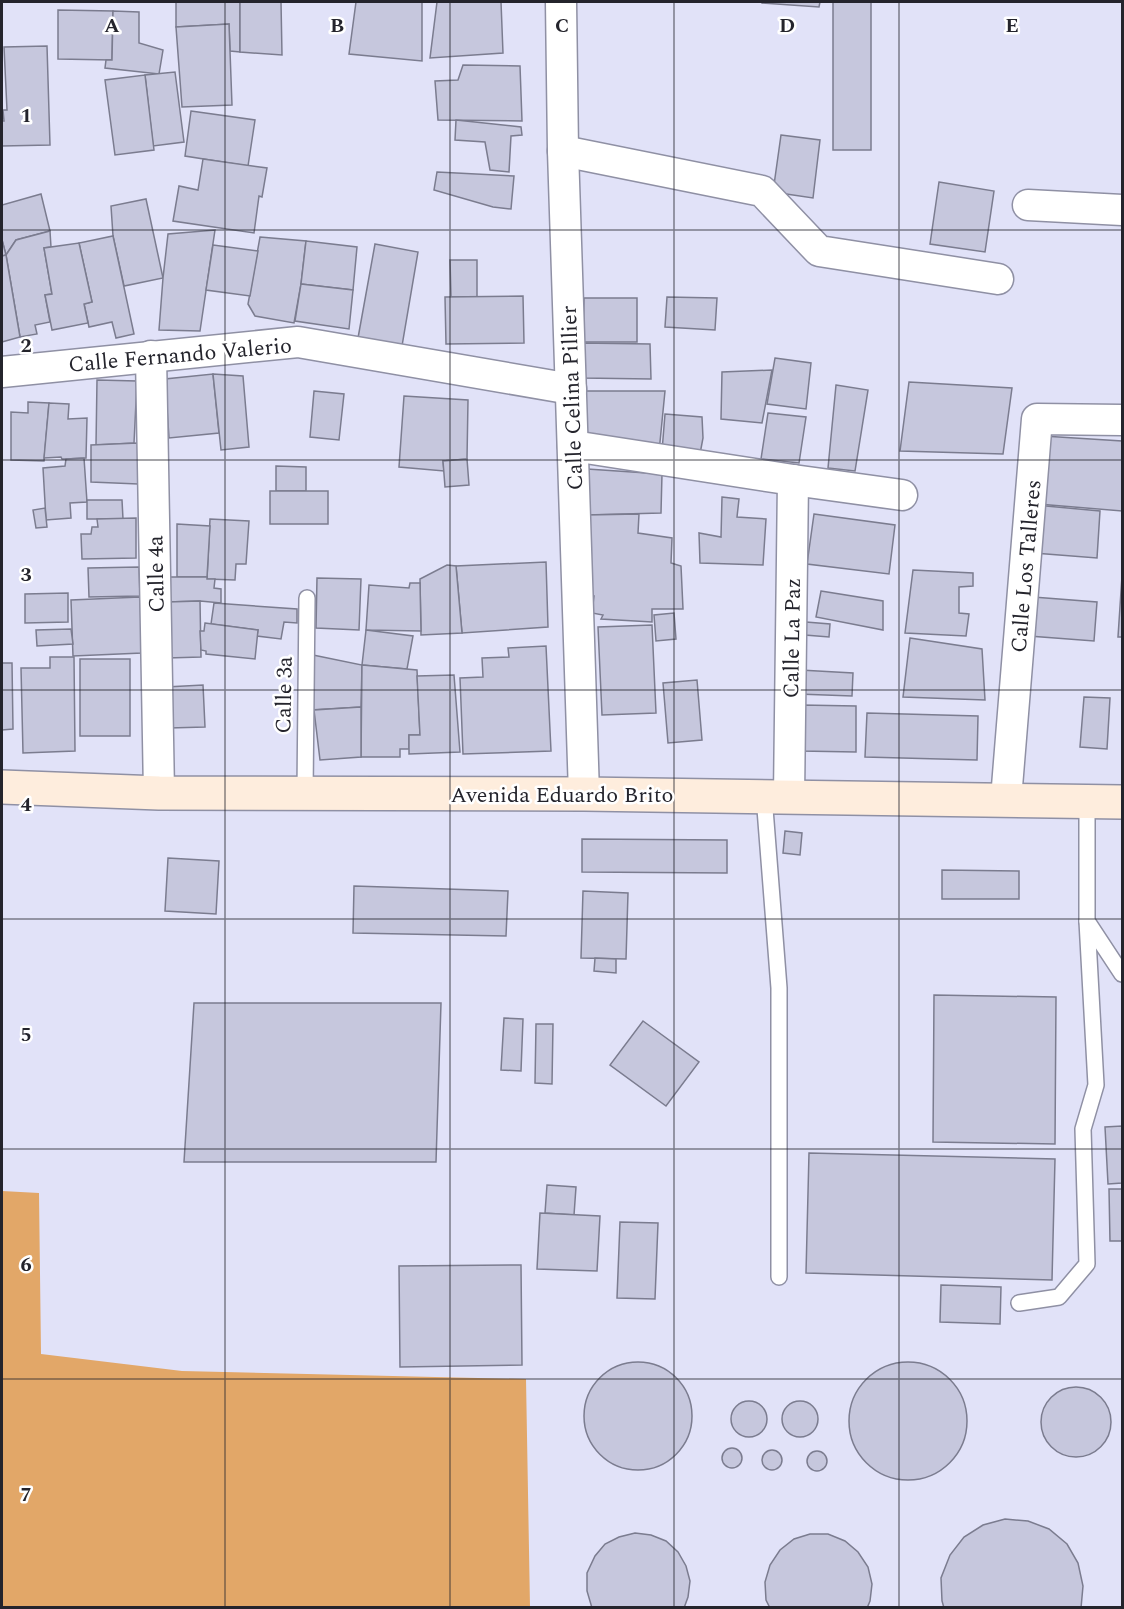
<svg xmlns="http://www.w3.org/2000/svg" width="1124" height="1609" font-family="Spectral,serif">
<rect width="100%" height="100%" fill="#e1e2f8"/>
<!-- green -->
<path fill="#e2a768" d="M2 1191 39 1193 41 1354 182 1371 526 1379 530 1607H2Z"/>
<!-- building -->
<g fill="#c6c7dd" stroke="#7b7c8f" stroke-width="1.5">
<path d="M176 2H240V52L230 51 229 24 176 27Z"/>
<path d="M240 2H281L282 55 240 52Z"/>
<path d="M356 2H422V61L349 54Z"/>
<path d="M437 2H501L503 53 430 58Z"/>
<path d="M762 2H820L819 7 762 3Z"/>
<rect x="833" y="2" width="38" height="148"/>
<path d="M58 10 113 11 112 60 58 59Z"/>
<path d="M113 11 139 12V43L163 50 159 74 105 68 106 60H112Z"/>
<path d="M229 24 232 105 182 107 176 27Z"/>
<path d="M47 46 50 145 2 146V121H4L3 110H7L4 47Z"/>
<path d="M463 65 520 66 522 121 438 120 435 81 458 80Z"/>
<path d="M175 72 184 142 153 146 145 75Z"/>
<path d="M145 75 154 150 115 155 105 80Z"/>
<path d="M191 111 255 120 248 166 185 156Z"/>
<path d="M456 120 521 127 522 135 511 136 509 172 490 170 485 142 455 140Z"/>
<path d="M781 135 820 140 813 198 773 192Z"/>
<path d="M203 159 267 168 262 197 259 196 254 233 173 221 179 186 198 190Z"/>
<path d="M437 172 514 176 511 209 493 207 434 190Z"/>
<path d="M939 182 994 191 985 252 930 244Z"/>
<path d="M41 194 50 231 16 240 6 255 2 240V205Z"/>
<path d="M146 199 163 278 124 286 113 236 111 206Z"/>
<path d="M215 230 200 331 159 330 163 278 168 234Z"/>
<path d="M50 231 51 247 44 248 52 294 45 295 50 322 35 325 37 334 20 337 6 255 16 240Z"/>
<path d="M113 236 134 334 116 338 112 322 89 327 84 304 92 302 79 243Z"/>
<path d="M260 237 306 241 301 284 294 323 255 316 248 304Z"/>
<path d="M2 240 6 255 2 256Z"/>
<path d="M306 241 357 247 353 290 301 284Z"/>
<path d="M79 243 92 302 84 304 88 323 52 330 45 295 52 294 44 248Z"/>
<path d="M375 244 418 252 402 346 358 338Z"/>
<path d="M213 245 258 251 250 296 206 290Z"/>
<path d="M6 255 20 337 2 342V256Z"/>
<path d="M450 260H477V297H451Z"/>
<path d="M301 284 353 290 349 329 295 321Z"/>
<path d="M523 296 524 343 446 344 445 297Z"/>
<path d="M667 297 717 298 715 330 665 327Z"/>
<path d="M584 298H637V342H583Z"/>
<path d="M580 343 650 344 651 379 582 378Z"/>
<path d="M775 358 811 363 806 409 767 404Z"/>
<path d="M772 370 762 423 721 419 722 372Z"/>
<path d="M213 374 219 433 169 438 165 379Z"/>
<path d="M213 374 243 376 249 447 221 450Z"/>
<path d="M97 380 137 381 134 443 96 445Z"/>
<path d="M909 382 1012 388 1003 454 900 451Z"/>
<path d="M836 385 868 390 855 471 828 468Z"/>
<path d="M314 391 344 394 339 440 310 437Z"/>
<path d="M584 391H665L659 452 585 443Z"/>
<path d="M404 396 468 400 467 459 443 461 444 471 399 467Z"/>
<path d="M28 402 49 403 44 461 11 460V412L28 413Z"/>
<path d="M49 403 69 404 68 419 87 418 86 458 66 459H62L61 457 44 458Z"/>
<path d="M768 413 806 417 799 463 761 459Z"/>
<path d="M665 414 702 417 703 438 700 454 662 451Z"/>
<path d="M1043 436 1122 441V511L1038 504Z"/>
<path d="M138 443V484L91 482V445Z"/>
<path d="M84 458 87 502 70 503 71 518 46 520 43 468 65 466 66 459Z"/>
<path d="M467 459 469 485 445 487 443 461Z"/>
<path d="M276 466 306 467V491H276Z"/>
<path d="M587 469 662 474 661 513 586 515Z"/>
<rect x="270" y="491" width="58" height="33"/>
<path d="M722 497 739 499 737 517 766 519 763 565 700 563 699 533 721 537Z"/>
<path d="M87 500H122L123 519H87Z"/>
<path d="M1035 505 1100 511 1097 558 1034 553Z"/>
<path d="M45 508 47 527 36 528 33 510Z"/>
<path d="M639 514 638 533 672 538 671 563 681 566 683 609H652V622L601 619 603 615 592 613 594 596H584L586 515Z"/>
<path d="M814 514 895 525 889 574 807 564Z"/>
<path d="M136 518V558L82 559 81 534H91L92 527H98L97 519Z"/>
<path d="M210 519 249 521 246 564H236L235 580 207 579Z"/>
<path d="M177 524 210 526 207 577H177Z"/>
<path d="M546 562 548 627 462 633 456 566Z"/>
<path d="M447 565 456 566 462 633 421 635 420 579Z"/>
<path d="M139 567 140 596 89 597 88 568Z"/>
<path d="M913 570 973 573V586L959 587V613L969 614 966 636 905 633Z"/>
<path d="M1122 576V637H1118Z"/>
<path d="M168 577H207V579H215L214 588 221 589V603L200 601 167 602Z"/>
<path d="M317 578 361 579 359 630 316 628Z"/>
<path d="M410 583H420L421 631 366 630 369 585 409 588Z"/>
<path d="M821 591 883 601V630L816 617Z"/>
<path d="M68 593V622L25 623V594Z"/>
<path d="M140 597 142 653 73 656 71 600Z"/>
<path d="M1033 597 1097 602 1094 641 1029 636Z"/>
<path d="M200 601 201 657 167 658V602Z"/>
<path d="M214 603 297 609V623L284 622 281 639 257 636 258 630 211 624Z"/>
<path d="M674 613 676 639 656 641 654 615Z"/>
<path d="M806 622 830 624 829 637 805 635Z"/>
<path d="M205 623 258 630 255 659 206 654V651L201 650 200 631H204Z"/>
<path d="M652 625 656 713 602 715 598 627Z"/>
<path d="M71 629 73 644 37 646 36 630Z"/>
<path d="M366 630 413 636 407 669 362 665Z"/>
<path d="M910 638 982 649 985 700 903 697Z"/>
<path d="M546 646 551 751 463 754 460 678 483 677 482 658 509 657 508 648Z"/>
<path d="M313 655 362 665 361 707 310 710V696L314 695Z"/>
<path d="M50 657H74L75 751 23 753 21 668H50Z"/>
<rect x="80" y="659" width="50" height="77"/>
<path d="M2 663H12L13 729 2 730Z"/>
<path d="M362 665 417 670 420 735H409V749H400V757H361Z"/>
<path d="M800 670 853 673 852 696 798 694Z"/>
<path d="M454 675 460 752 409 754V735H420L417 676Z"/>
<path d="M697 680 702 740 668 743 663 683Z"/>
<path d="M203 685 205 727 169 728 166 687Z"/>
<path d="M1084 697 1110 698 1107 749 1080 747Z"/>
<path d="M801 705 856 706V752L800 751Z"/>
<path d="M361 707V757L320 760 314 710Z"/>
<path d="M867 713 978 716 977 760 865 757Z"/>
<path d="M785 831 802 833 800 855 783 853Z"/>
<path d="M582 839 727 840V873L582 872Z"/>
<path d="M168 858 219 861 216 914 165 911Z"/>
<path d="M942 870 1019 871V899H942Z"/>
<path d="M354 886 508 891 506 936 353 933Z"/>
<path d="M583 891 628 893 626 959 581 958Z"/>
<path d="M595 958 616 959V973L594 971Z"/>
<path d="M934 995 1056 997 1055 1144 933 1142Z"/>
<path d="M194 1003H441L436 1162H184Z"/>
<path d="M504 1018 523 1019 521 1071 501 1070Z"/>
<path d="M643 1021 699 1062 666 1106 610 1065Z"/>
<path d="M536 1024H553L552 1084 535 1083Z"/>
<path d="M1122 1126V1183L1108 1184 1105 1127Z"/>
<path d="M809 1153 1055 1159 1052 1280 806 1273Z"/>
<path d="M547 1185 576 1187 574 1215 545 1213Z"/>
<path d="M1109 1189H1122V1241H1110Z"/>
<path d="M540 1213 600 1216 597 1271 537 1269Z"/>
<path d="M620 1222 658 1223 655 1299 617 1298Z"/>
<path d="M521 1265 522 1365 400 1367 399 1266Z"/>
<path d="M941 1285 1001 1287 1000 1324 940 1322Z"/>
<circle cx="638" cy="1416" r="54"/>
<circle cx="908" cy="1421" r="59"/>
<circle cx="1076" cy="1422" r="35"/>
<circle cx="800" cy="1419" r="18"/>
<circle cx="749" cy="1419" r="18"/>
<circle cx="732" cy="1458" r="10"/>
<circle cx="772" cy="1460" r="10"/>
<circle cx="817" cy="1461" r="10"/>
<path d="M1005 1519 1028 1521 1049 1529 1067 1544 1078 1563 1083 1586 1081 1608H944L942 1601 941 1578 950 1555 964 1537 983 1525Z"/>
<path d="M635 1533 651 1535 666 1541 678 1552 686 1566 690 1581 688 1597 684 1608H592L587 1591V1573L595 1556 605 1544 619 1537Z"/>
<path d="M810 1534H828L845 1541 858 1552 868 1567 872 1584 870 1601 867 1608H770L766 1600 765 1582 770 1565 780 1550 794 1539Z"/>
</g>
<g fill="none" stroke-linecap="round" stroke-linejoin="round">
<defs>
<g id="lane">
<path d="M305 792 307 598"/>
<path d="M764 796 779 988V1277"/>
<path d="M1087 801V921L1122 974"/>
<path d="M1019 1303 1059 1297 1087 1264 1083 1129 1096 1085 1087 921"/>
</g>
<g id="street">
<path d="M561 2 563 151 584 794"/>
<path d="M563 151 762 191 819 251 998 279"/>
<path d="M1028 205 1122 210"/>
<path d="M151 356 159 793"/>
<path d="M2 372 298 342 571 389"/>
<path d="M573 446 793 480 902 495"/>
<path d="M789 796 793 480"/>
<path d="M1006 799 1037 419 1122 420"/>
</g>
<path id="secondary" d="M2 787 159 793 584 794 1122 802"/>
</defs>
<!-- lane casing -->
<use href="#lane" stroke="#8f90a4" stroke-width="18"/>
<!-- street casing -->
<use href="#street" stroke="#8f90a4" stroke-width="33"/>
<!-- secondary casing -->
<use href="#secondary" stroke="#8f90a4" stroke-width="36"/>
<!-- lane -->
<use href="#lane" stroke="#fff" stroke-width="15"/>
<!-- street -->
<use href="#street" stroke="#fff" stroke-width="30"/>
<!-- secondary -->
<use href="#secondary" stroke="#feeddd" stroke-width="33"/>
</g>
<!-- grid -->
<path fill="none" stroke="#24242c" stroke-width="1.5" stroke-opacity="0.55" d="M225 2V1608M450 2V1608M674 2V1608M899 2V1608M2 230H1122M2 460H1122M2 690H1122M2 919H1122M2 1149H1122M2 1379H1122"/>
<g text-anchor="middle" stroke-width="5" stroke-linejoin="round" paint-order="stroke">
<!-- street labels -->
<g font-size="22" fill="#24242c" stroke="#fff">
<text transform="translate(180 354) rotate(-5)" y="8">Calle Fernando Valerio</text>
<text transform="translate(571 398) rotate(-92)" y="8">Calle Celina Pillier</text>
<text transform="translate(1025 566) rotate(-85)" y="8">Calle Los Talleres</text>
<text transform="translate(155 574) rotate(-91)" y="8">Calle 4a</text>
<text transform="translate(791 638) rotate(-89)" y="8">Calle La Paz</text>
<text transform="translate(283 695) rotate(-89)" y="8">Calle 3a</text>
<text x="562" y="802">Avenida Eduardo Brito</text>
</g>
</g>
<g font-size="20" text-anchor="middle" font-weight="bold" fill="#24242c" stroke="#fff" stroke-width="5" stroke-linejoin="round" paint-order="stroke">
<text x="112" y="32">A</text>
<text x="337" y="32">B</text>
<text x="562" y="32">C</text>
<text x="787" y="32">D</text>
<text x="1012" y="32">E</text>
<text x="26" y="122">1</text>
<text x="26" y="352">2</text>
<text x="26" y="581">3</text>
<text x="26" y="811">4</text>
<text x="26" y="1041">5</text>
<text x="26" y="1271">6</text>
<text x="26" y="1501">7</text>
</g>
<!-- border -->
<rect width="1124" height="1609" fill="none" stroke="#24242c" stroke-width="6"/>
</svg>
